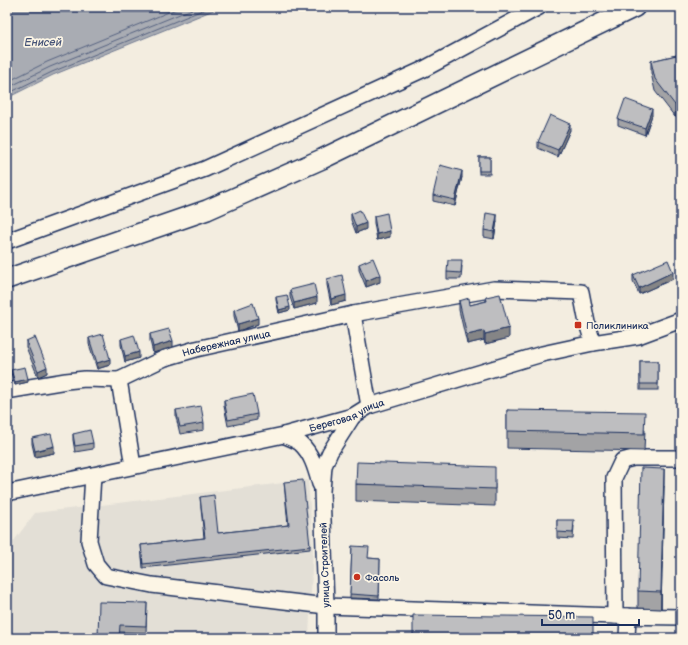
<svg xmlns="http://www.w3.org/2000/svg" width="688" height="645" font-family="'Balsamiq Sans',sans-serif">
<rect width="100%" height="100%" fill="#f3ede0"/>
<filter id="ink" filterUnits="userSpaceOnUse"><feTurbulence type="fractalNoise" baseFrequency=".025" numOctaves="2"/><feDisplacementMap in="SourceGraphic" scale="8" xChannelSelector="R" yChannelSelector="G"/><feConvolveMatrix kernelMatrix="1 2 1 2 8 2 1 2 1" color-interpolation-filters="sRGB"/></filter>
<g filter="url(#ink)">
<!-- built -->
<path fill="#e3dfd6" d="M308 480 313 547 309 638H7V550L35 513Z"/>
<!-- water -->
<path fill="#a9acb3" stroke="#707a91" d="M7 7H221L53 75 7 98Z"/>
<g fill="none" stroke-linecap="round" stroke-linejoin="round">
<!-- shore -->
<g stroke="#546180" stroke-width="1">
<path d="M7 82 47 62 181 7"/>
<path d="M7 88 50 67 197 7"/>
<path d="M7 94 52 72 210 7"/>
</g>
<defs>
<g id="minor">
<path d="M7 241 205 169 424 69 539 7"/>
<path d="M353 314 494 289 581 292 587 323 593 343"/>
<path d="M119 380 133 466"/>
<path id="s1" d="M12 390 66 381 85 379 119 380 165 358 196 349 353 314 369 406"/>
<path d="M284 435C289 438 297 440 301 444 312 454 316 470 320 484"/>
<path d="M93 475 89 541 96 564 106 576 152 585 326 606 615 616 681 617"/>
<path id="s2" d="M7 493 284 435 353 416 369 406 542 354 593 343 638 336 681 320"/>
<path d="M326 638V606L322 491 324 466 330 452 353 416"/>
<path d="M627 638 628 616H615L614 478 622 461 633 458H681"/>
</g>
<path id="major" d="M7 279 207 210 322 159 635 7"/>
</defs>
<!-- minor casing -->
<use href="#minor" stroke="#1b2f5e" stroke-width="18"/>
<!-- major casing -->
<use href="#major" stroke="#1b2f5e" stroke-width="22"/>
<!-- minor -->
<use href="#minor" stroke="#fcf5e5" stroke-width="15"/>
<!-- major -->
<use href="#major" stroke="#fcf5e5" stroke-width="19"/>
</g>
<!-- wall -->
<g fill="#a3a3a5" stroke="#1b2f5e">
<path d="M681 54 675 117 655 91 651 73V61Z"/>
<path d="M652 115 645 135 618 125V119Z"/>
<path d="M570 130 558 157 538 148V142Z"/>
<rect x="479" y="157" width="11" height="17"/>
<path d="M462 177 455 206 433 201V195Z"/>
<path d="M351 214 366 229 356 233 351 220Z"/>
<path d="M374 216 390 237 377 240 374 223Z"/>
<path d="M497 221 494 239 484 237V230Z"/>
<path d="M359 264 380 282 366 287 359 270Z"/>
<path d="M462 266 461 279H447V272Z"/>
<path d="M633 275 673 279 639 294 633 281Z"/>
<path d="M327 279 346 301 331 305 327 285Z"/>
<path d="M290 290 317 303 294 309 290 297Z"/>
<path d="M276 297 290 310 279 313 276 300Z"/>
<path d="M486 297 509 338 485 344 484 340 467 344 459 310V301L470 305 486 301Z"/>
<path d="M234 310 258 324 238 331 234 316Z"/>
<path d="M150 334 173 347 153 353 150 341Z"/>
<path d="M89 338 110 365 97 369 89 344Z"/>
<path d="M121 339 139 358 125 362 121 345Z"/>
<path d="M26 341 47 373 38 377 26 347Z"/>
<rect x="640" y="361" width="18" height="29"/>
<path d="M11 370 28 382 15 385 11 373Z"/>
<path d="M224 400 257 414V420L228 426 224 406Z"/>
<path d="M176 410 204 423V430L180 434 176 417Z"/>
<path d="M507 410 645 430 644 451 507 448Z"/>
<path d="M73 434 93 443V449L75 452 73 440Z"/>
<path d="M32 438 54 453 35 457 32 444Z"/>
<path d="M284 482 310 546V549L143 568 141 545 204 538 200 497 218 533 288 525Z"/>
<path d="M356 484H495V506L356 501Z"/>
<path d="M664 486 661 609 638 608V591Z"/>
<path d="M557 520 574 526 573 539 557 538Z"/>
<path d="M352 546 368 558 380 559 379 599 350 598Z"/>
<path d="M147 603 146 633 120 632 98 638Z"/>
</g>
<!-- shaded-wall -->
<g fill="#858586" stroke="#1b2f5e">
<path d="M681 104V116L675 117V105Z"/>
<path d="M652 109V115L645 135V128Z"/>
<path d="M570 124V130L558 157V150Z"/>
<path d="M462 171V177L455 206V200Z"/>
<path d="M497 215V221L494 239V232Z"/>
<path d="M366 223V229L356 233V227Z"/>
<path d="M390 231V237L377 240V234Z"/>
<path d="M673 272V279L639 294V288Z"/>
<path d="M380 275V282L366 287V281Z"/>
<path d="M346 295V301L331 305V299Z"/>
<path d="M317 297V303L294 309V303Z"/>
<path d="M290 307V310L279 313V310Z"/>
<path d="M258 318V324L238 331V324Z"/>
<path d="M509 328V338L485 344V334Z"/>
<path d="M484 331V340L467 344V335Z"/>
<path d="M173 341V347L153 353V347Z"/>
<path d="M139 352V358L125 362V356Z"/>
<path d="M110 359V365L97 369V363Z"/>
<path d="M47 367V373L38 377V371Z"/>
<path d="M28 379V382L15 385V382Z"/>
<path d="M54 446V453L35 457V451Z"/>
<path d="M664 469V486L661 609V592Z"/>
</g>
<!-- building -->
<g fill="#bebec0" stroke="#1b2f5e">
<path d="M681 54V104L675 105 655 79 651 61Z"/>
<path d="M625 99 652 109 645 128 618 119Z"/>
<path d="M550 115 570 124 558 150 538 142Z"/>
<rect x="479" y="157" width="11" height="14"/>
<path d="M440 165 462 171 455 200 433 195Z"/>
<path d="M360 210 366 223 356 227 351 214Z"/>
<path d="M387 213 390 231 377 234 374 216Z"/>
<path d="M486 213 497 215 494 232 484 230Z"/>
<path d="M373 258 380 275 366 281 359 264Z"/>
<path d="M448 260H462L461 273 447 272Z"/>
<path d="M668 260 673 272 639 288 633 275Z"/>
<path d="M342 275 346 295 331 299 327 279Z"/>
<path d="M314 284 317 297 294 303 290 290Z"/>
<path d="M500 294 509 328 485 334 484 331 467 335 459 301 469 298 470 305 487 301 486 297Z"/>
<path d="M287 295 290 307 279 310 276 297Z"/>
<path d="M253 303 258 318 238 324 234 310Z"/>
<path d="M169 329 173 341 153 347 150 334Z"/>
<path d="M103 334 110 359 97 363 89 338Z"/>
<path d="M134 335 139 352 125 356 121 339Z"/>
<path d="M35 337 47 367 38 371 26 341Z"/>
<rect x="640" y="361" width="18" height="23"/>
<path d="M25 367 28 379 15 382 11 370Z"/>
<path d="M253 394 257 414 228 420 224 400Z"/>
<path d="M201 406 204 423 180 427 176 410Z"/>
<path d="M507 410 645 412 644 434 507 431Z"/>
<path d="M90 430 93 443 75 446 73 434Z"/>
<path d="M51 434 54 446 35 451 32 438Z"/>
<path d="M357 462 495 467V489L356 484Z"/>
<path d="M641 468 664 469 661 592 638 591Z"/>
<path d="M303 480 310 546 143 564 141 545 205 538 200 497 214 495 218 533 289 525 284 482Z"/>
<path d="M557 520H574L573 533 557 532Z"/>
<path d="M352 546 369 547 368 558 380 559 379 596 350 594Z"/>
<path d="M99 602 147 603 146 626 120 625 119 638H98Z"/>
<path d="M413 615 593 617V638H413Z"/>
</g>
</g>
<!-- markers -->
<g fill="#c8321e" stroke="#fcf5e5" stroke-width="1.5">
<rect x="574" y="321" width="8" height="8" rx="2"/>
<circle cx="357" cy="577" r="4"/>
</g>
<g text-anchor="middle" stroke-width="3.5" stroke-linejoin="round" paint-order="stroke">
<!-- poi labels -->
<g font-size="10" fill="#1b2f5e" stroke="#fcf5e5" text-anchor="start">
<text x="586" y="329">Поликлиника</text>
<text x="365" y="581">Фасоль</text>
</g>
<!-- street labels -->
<g font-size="10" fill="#1b2f5e" stroke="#fcf5e5">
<text dy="4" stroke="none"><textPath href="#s1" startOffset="222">Набережная улица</textPath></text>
<text dy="4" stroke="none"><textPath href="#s2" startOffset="349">Береговая улица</textPath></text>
<text transform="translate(324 565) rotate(-92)" y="4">улица Строителей</text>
</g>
<!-- water labels -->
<g font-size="11" font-style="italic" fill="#465478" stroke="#fcf5e5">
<text x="43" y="46">Енисей</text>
</g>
</g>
<!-- margin -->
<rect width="688" height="645" fill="none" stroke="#fcf5e5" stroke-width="24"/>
<rect x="12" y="12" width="664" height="621" fill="none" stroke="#1b2f5e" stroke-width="1.5" filter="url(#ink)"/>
<!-- scale -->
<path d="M542 619v6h97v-6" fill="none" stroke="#1b2f5e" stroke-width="2"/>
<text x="548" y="619" font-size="12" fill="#1b2f5e" stroke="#fcf5e5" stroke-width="3" paint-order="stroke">50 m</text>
</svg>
